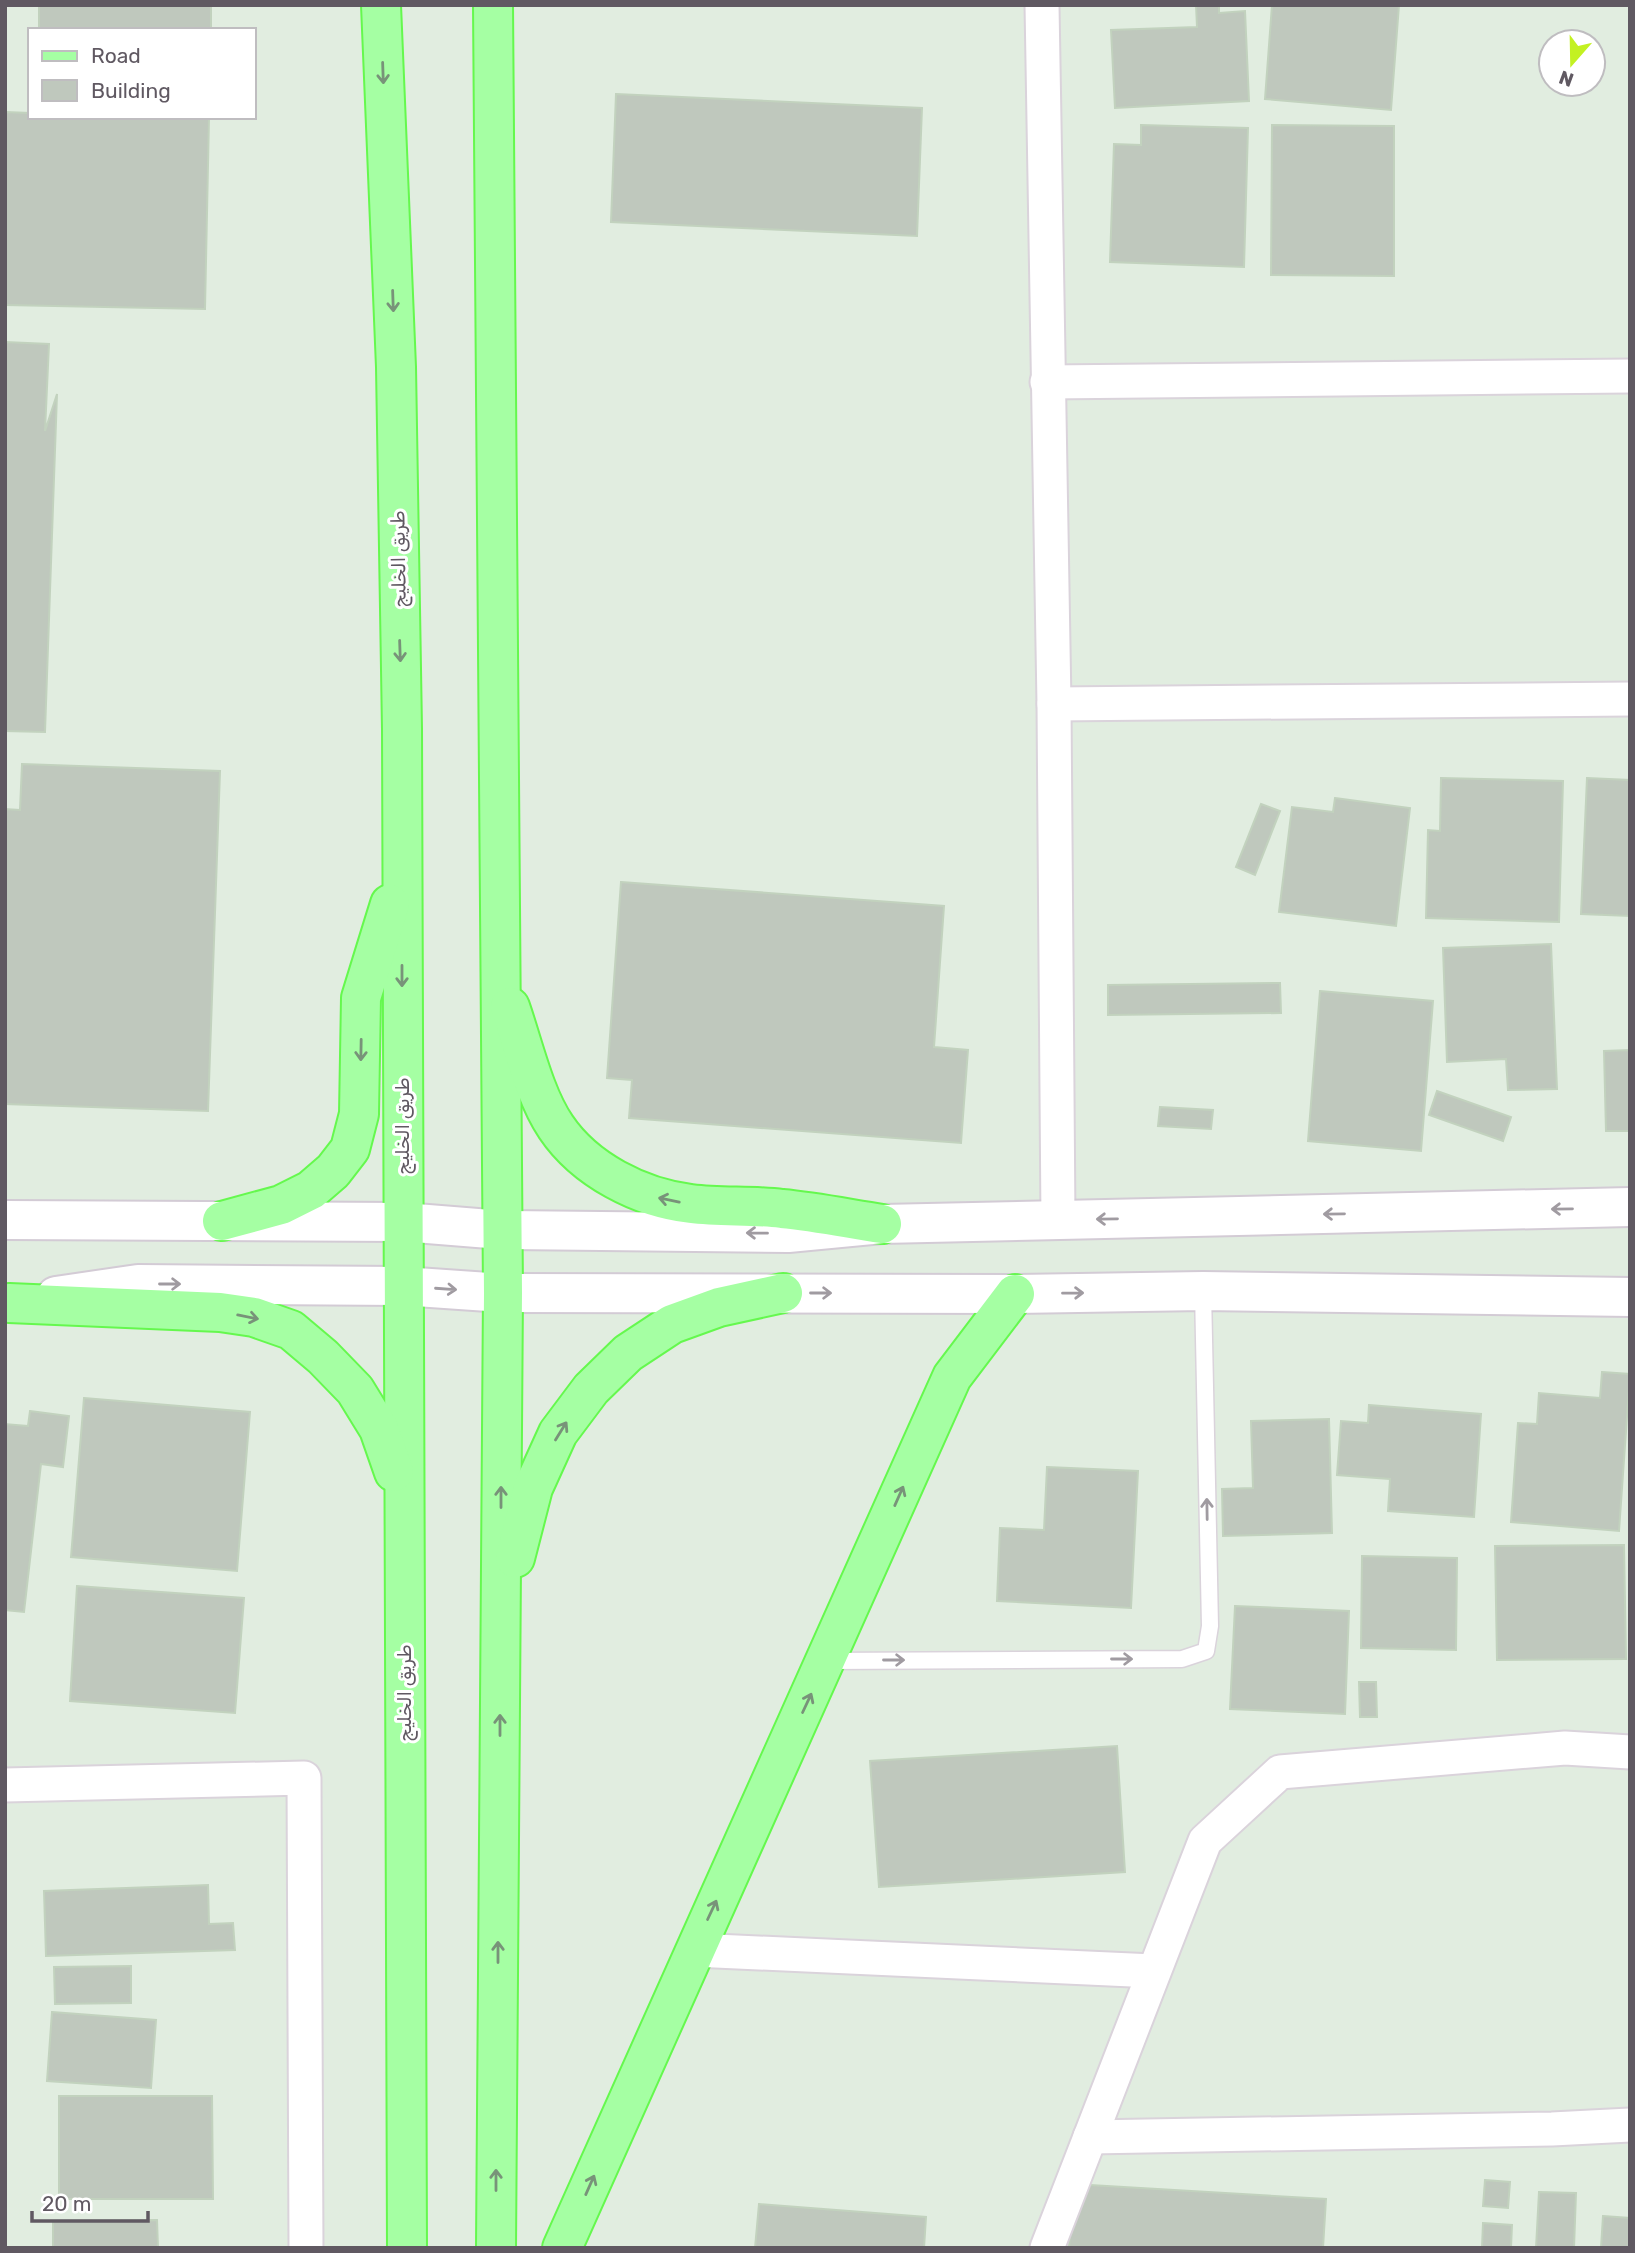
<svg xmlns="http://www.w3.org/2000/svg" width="1635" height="2253" font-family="Rubik,'Noto Naskh Arabic',sans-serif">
<rect width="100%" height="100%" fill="#e1ede0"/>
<!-- building -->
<g fill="#bfc8bd" stroke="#c2d2be" stroke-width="2">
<rect x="39" y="5" width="172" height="25"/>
<path d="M1196 5H1219V13L1245 11 1249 101 1115 108 1111 30 1197 27Z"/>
<path d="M1272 5H1399L1391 110 1265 99Z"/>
<path d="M616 94 922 108 917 236 611 222Z"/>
<path d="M5 112 30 113V117H209L205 309 5 305Z"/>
<path d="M1141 125 1248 128 1244 267 1110 262 1114 144 1141 145Z"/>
<path d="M1272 125 1394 126V276L1271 275Z"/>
<path d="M5 342 49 344 45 431 57 394 45 732 5 731Z"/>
<path d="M22 764 220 771 208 1111 5 1104V809L20 810Z"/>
<path d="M1441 778 1563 781 1559 922 1426 918 1428 830 1440 831Z"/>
<path d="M1587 778 1630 780V916L1581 914Z"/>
<path d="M1335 798 1410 808 1396 926 1279 912 1292 807 1333 812Z"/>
<path d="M1261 804 1280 811 1255 875 1236 867Z"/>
<path d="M621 882 944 906 934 1047 968 1050 961 1143 629 1118 632 1080 607 1078Z"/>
<path d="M1551 944 1557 1089 1508 1090 1506 1059 1447 1062 1443 948Z"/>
<path d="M1280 983 1281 1013 1108 1015V985Z"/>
<path d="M1320 991 1433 1001 1421 1151 1308 1141Z"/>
<path d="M1630 1050V1131H1606L1604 1051Z"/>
<path d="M1437 1091 1511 1117 1503 1141 1429 1115Z"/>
<path d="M1160 1107 1213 1110 1211 1129 1158 1126Z"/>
<path d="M1602 1372 1630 1374 1619 1531 1511 1522 1518 1423 1537 1424 1539 1393 1600 1398Z"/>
<path d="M84 1398 250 1412 237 1571 71 1557Z"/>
<path d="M1369 1405 1481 1414 1474 1517 1388 1511 1390 1479 1337 1475 1341 1421 1368 1423Z"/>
<path d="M30 1411 69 1416 63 1467 41 1464 24 1612 5 1610V1424L28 1426Z"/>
<path d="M1329 1419 1332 1533 1223 1536 1222 1489 1253 1488 1251 1421Z"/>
<path d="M1047 1467 1138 1471 1131 1608 997 1601 1000 1528 1044 1530Z"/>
<path d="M1624 1545 1626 1659 1497 1660 1495 1546Z"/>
<path d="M1362 1556 1457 1558 1456 1650 1361 1648Z"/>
<path d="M77 1586 244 1598 235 1713 70 1701Z"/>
<path d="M1235 1606 1349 1611 1345 1714 1230 1709Z"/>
<path d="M1359 1682H1376L1377 1717H1360Z"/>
<path d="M1117 1746 1125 1872 879 1887 870 1761Z"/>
<path d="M208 1885 209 1924 233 1923 235 1950 46 1956 44 1891Z"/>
<path d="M131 1966V2003L55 2004 54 1967Z"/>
<path d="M52 2012 156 2020 151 2088 47 2081Z"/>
<path d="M59 2096H212L213 2199H59Z"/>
<path d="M1485 2180 1510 2182 1508 2208 1483 2206Z"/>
<path d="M1073 2184 1326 2199 1323 2248H1069Z"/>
<path d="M1539 2192 1576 2193 1574 2248H1536Z"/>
<path d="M759 2204 926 2217 924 2248H755Z"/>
<path d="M1603 2216 1630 2218V2248H1601Z"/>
<path d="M157 2220 158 2248H53V2221Z"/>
<path d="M1483 2223 1512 2225 1511 2248H1482Z"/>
</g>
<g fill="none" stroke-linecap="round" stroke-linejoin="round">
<defs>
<path id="lane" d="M826 1661 1182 1659 1206 1651 1210 1626 1203 1291"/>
<g id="street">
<path d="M1042 5 1054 704 1058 1221"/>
<path d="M1047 382 1630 376"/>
<path d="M1054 704 1630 699"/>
<path d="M5 1785 304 1778 306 2248"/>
<path d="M694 1950 1154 1971"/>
<path d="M1090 2137 1552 2129 1630 2125"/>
<path d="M1047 2248 1205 1841 1280 1772 1565 1748 1630 1752"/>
</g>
<g id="secondary">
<path d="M5 1220 403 1222 502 1230 788 1233 882 1224 1630 1207"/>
<path d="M56 1296 138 1284 402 1286 503 1293 1015 1294 1203 1291 1630 1297"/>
</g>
<g id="primary">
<path d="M381 5 396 367 402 729 407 2248"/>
<path d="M493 5 503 1293 496 2248"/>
<path d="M510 1007C523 1044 534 1095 556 1127 585 1170 640 1198 691 1204 721 1208 752 1205 782 1209 815 1212 849 1219 882 1224"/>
<path d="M222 1221 281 1205 311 1190 333 1171 350 1149 359 1114 361 998 390 904"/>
<path d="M9 1303 220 1312 254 1317 291 1330 323 1357 355 1390 379 1429 394 1472"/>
<path d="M515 1558 533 1488 558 1433 591 1389 628 1353 672 1324 719 1307 783 1293"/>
<path d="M562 2248 952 1377 1015 1294"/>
</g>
</defs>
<!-- lane casing -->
<use href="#lane" stroke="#dad3db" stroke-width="19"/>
<!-- street casing -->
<use href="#street" stroke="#dad3db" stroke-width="37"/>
<!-- secondary casing -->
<use href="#secondary" stroke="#d3cbd5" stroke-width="42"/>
<!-- primary casing -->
<use href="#primary" stroke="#65f84e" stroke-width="42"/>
<!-- lane -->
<use href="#lane" stroke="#fff" stroke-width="16"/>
<!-- street -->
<use href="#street" stroke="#fff" stroke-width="33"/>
<!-- secondary -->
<use href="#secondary" stroke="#fff" stroke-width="38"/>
<!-- primary -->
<use href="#primary" stroke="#a5ffa3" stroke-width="38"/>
</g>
<!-- one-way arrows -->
<defs><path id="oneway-shaft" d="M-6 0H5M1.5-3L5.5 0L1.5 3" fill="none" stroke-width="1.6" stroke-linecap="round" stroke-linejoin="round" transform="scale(1.75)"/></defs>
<g stroke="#789379">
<use href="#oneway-shaft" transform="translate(383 73) rotate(88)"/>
<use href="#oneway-shaft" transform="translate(393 301) rotate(88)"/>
<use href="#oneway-shaft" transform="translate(400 651) rotate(88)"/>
<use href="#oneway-shaft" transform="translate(402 976) rotate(90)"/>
<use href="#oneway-shaft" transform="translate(361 1050) rotate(91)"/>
<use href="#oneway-shaft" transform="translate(669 1200) rotate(-168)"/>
<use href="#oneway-shaft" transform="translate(248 1317) rotate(11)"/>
<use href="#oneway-shaft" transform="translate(561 1431) rotate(-58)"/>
<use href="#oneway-shaft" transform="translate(899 1496) rotate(-66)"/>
<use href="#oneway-shaft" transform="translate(501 1497) rotate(-90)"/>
<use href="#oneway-shaft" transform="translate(807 1703) rotate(-65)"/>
<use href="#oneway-shaft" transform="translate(500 1725) rotate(-90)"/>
<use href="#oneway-shaft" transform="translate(712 1910) rotate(-65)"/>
<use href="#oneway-shaft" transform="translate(498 1952) rotate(-90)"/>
<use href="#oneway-shaft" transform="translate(496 2180) rotate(-90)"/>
<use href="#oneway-shaft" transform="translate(590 2185) rotate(-66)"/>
</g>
<g stroke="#a09ba1">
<use href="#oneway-shaft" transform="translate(1562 1209) rotate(179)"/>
<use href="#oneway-shaft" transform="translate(1334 1214) rotate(179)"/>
<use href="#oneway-shaft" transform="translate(1107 1219) rotate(179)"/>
<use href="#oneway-shaft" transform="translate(757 1233) rotate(-179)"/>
<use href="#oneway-shaft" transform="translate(170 1284)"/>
<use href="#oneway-shaft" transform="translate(446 1289) rotate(4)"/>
<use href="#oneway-shaft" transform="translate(821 1293)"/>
<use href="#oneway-shaft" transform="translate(1073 1293) rotate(-1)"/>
<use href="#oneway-shaft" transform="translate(1207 1509) rotate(-91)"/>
<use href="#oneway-shaft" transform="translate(1122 1659)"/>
<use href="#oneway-shaft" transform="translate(894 1660)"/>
</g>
<g text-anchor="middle" stroke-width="6" stroke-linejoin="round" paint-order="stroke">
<!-- street labels -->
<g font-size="19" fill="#605962" stroke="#fff">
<text transform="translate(398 559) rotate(-91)" y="7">طريق الخليج</text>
<text transform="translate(402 1126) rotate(-90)" y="7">طريق الخليج</text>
<text transform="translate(404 1693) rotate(-90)" y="7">طريق الخليج</text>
</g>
</g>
<!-- border -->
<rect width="1635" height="2253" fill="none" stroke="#605962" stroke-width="14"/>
<!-- legend -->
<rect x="28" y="28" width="228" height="91" fill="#ffffff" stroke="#bfbdc0" stroke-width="2"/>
<rect x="42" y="51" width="35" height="10" fill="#a5ffa3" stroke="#bfbdc0" stroke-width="2"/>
<text x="91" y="63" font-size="21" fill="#605962">Road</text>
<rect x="42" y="80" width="35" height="21" fill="#bfc8bd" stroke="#bfbdc0" stroke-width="2"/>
<text x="91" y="98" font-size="21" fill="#605962">Building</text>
<!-- north arrow -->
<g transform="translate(1572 63) rotate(200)"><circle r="33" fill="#ffffff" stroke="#bfbdc0" stroke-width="2"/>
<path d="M0-5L12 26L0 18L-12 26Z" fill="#c3f122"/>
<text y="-10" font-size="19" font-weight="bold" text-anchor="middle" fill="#605962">N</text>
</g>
<!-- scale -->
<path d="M32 2211v10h116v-10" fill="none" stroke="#605962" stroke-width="3.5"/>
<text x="42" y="2211" font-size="21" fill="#605962" stroke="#ffffff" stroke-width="5" paint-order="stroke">20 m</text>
</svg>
